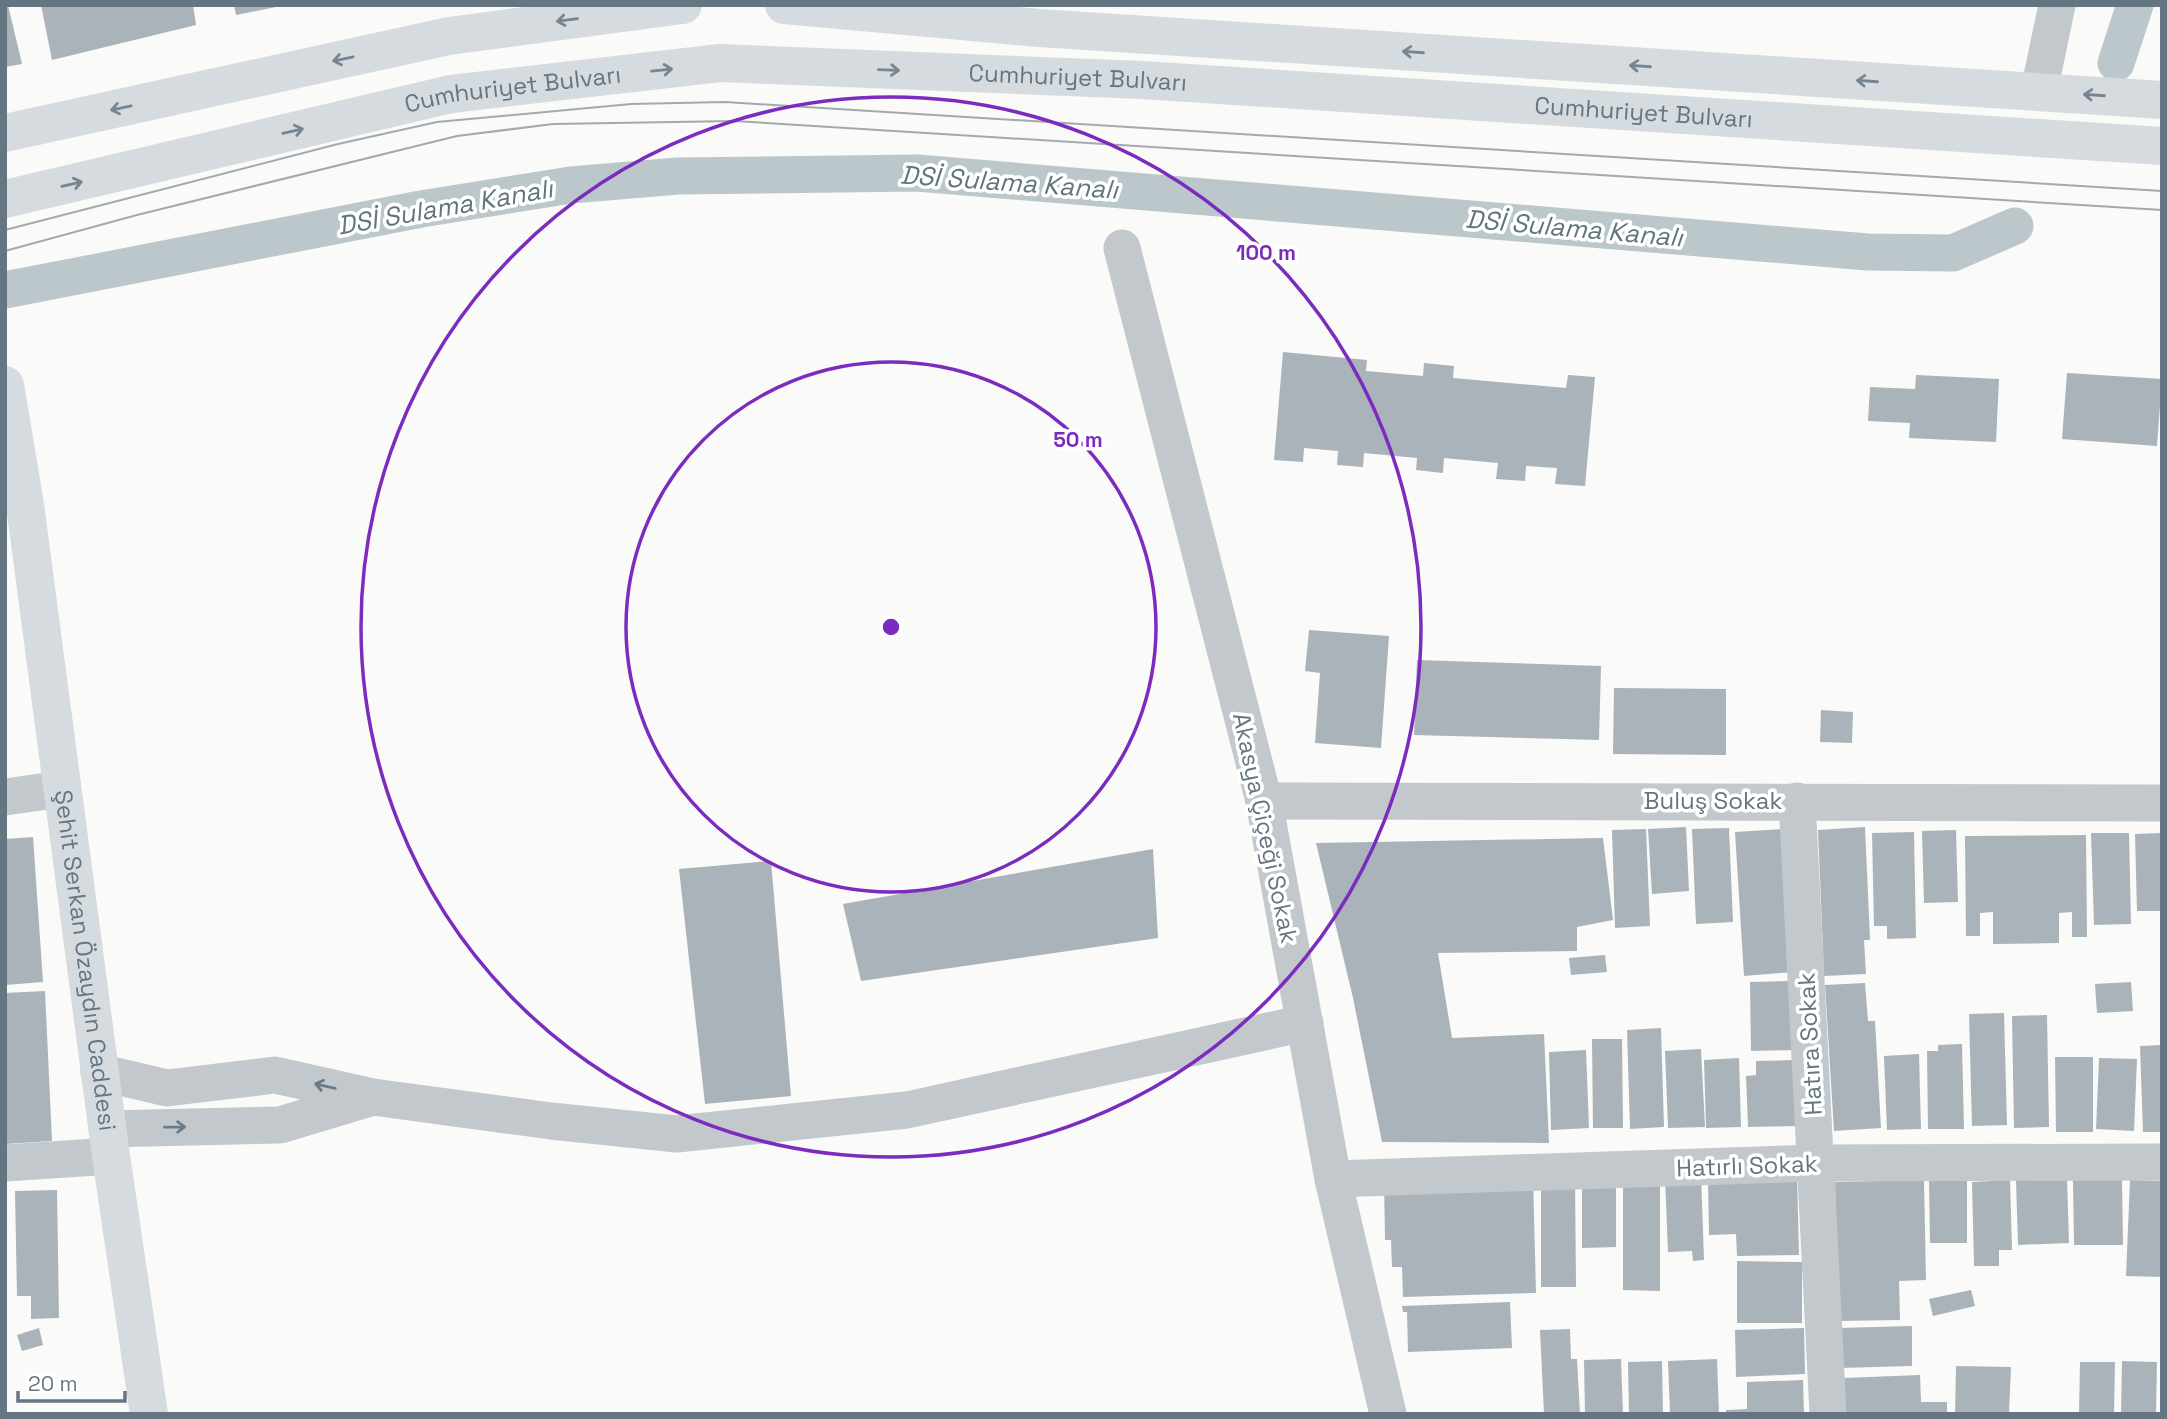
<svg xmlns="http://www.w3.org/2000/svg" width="2167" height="1419" font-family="'Space Grotesk',sans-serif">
<rect width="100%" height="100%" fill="#fafaf8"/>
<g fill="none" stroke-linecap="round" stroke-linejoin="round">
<!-- canal -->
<g stroke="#bbc7cb" stroke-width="37">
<path d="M2116 63 2135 5"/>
<path d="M5 290 421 209 571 185 678 176 917 173 1868 252 1953 253 2015 226"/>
</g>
</g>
<!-- building -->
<g fill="#aab3b9">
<path d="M5 5H8L22 64 5 67Z"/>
<path d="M41 5H193L196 25 52 60Z"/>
<path d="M234 5H281V6L236 15Z"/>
<path d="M1283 352 1367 360 1366 371 1423 376 1424 363 1454 366 1453 378 1566 388 1568 375 1595 377 1585 486 1555 484 1557 468 1526 466 1525 481 1496 479 1498 463 1444 458 1443 473 1416 470 1417 458 1364 453 1363 467 1337 465 1338 451 1304 448 1303 462 1274 460Z"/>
<path d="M2067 373 2162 379 2157 446 2062 439Z"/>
<path d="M1916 375 1999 379 1996 442 1909 438 1910 423 1868 421 1870 387 1915 389Z"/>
<path d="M1309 630 1389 636 1381 748 1315 743 1320 673 1305 671Z"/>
<path d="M1417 660 1601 666 1599 740 1414 735Z"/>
<path d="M1614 688 1726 689V755L1613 754Z"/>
<path d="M1821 710 1853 712 1852 743 1820 742Z"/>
<path d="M1686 827 1689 891 1652 894 1648 829Z"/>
<path d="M1865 827 1870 940H1864L1866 974 1824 976 1818 830Z"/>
<path d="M1729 828 1733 922 1696 924 1692 829Z"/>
<path d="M1646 829 1650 926 1615 928 1612 830Z"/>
<path d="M1784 829 1793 972 1744 976 1735 832Z"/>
<path d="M1956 830 1958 902 1924 903 1922 831Z"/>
<path d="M1914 832 1916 938 1887 939V926H1874L1872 833Z"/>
<path d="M2091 833H2129L2131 924 2094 925Z"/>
<path d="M2162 833V911H2137L2135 834Z"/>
<path d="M2086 835 2087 937H2072V912L2059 913V943L1993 944V912L1980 913V936H1966L1965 836Z"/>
<path d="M33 837 43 982 5 985V839Z"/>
<path d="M1603 838 1613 920 1577 927V951L1438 953 1452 1038 1544 1034 1549 1143 1382 1142 1353 998 1316 843Z"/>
<path d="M1153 849 1158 938 861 981 843 904Z"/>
<path d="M771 861 791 1096 705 1104 679 869Z"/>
<path d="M1605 955 1607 972 1571 975 1569 958Z"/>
<path d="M1793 981 1795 1050 1751 1051 1750 982Z"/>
<path d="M2131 982 2133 1011 2097 1013 2095 984Z"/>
<path d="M1865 983 1868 1021H1875L1881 1128 1834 1131 1825 985Z"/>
<path d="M45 991 52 1141 5 1144V993Z"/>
<path d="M2004 1013 2007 1125 1972 1126 1969 1014Z"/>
<path d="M2047 1015 2049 1127 2014 1128 2012 1016Z"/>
<path d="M1661 1028 1664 1127 1630 1129 1627 1030Z"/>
<path d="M1592 1039H1622L1623 1128H1593Z"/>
<path d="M1962 1044 1964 1129H1928L1927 1051H1938V1045Z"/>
<path d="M2162 1045V1132H2143L2140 1046Z"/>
<path d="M1701 1049 1705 1127 1668 1128 1665 1051Z"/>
<path d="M1586 1050 1589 1128 1551 1130 1549 1052Z"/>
<path d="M1919 1054 1921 1129 1887 1130 1884 1056Z"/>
<path d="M2055 1057H2093V1132H2056Z"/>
<path d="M1739 1058 1741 1127 1706 1128 1704 1060Z"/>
<path d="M2099 1058 2137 1059 2134 1131 2096 1129Z"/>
<path d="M1796 1060 1798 1126 1748 1127 1746 1076 1756 1075V1061Z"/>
<path d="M1533 1175 1536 1293 1403 1297 1402 1267H1392L1391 1240H1385L1384 1180Z"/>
<path d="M1797 1175 1799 1255 1737 1256 1736 1234 1709 1235 1708 1178Z"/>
<path d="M1701 1176 1704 1260 1693 1261 1692 1251 1668 1252 1665 1177Z"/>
<path d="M1623 1177H1660V1291L1623 1290Z"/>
<path d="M1616 1178V1247L1582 1248V1179Z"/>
<path d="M2067 1178 2069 1243 2018 1245 2016 1180Z"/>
<path d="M1541 1179H1575L1576 1287H1541Z"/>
<path d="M2122 1179 2123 1245H2074L2073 1180Z"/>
<path d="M1924 1180 1926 1280 1899 1281 1900 1320 1838 1321 1835 1182Z"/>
<path d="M1929 1180H1967V1243H1930Z"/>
<path d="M2010 1180 2012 1250H1999V1266H1974L1972 1182Z"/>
<path d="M2130 1180 2162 1181 2161 1277 2126 1276Z"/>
<path d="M57 1190 59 1318 31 1319V1296H17L15 1191Z"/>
<path d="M1737 1261 1802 1262V1323H1737Z"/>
<path d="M1971 1290 1975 1306 1933 1316 1929 1299Z"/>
<path d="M1510 1302 1512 1348 1408 1352 1407 1312H1403L1402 1306Z"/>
<path d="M1912 1326V1366L1839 1368 1838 1328Z"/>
<path d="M39 1328 43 1345 22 1351 17 1335Z"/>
<path d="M1804 1328 1805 1374 1736 1377 1735 1330Z"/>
<path d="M1570 1329 1571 1359H1577L1580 1414H1544L1540 1330Z"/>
<path d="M1621 1359 1623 1414H1585L1584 1360Z"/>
<path d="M1717 1359 1719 1414H1670L1668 1361Z"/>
<path d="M1662 1361 1663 1414H1629L1628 1362Z"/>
<path d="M2122 1361 2157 1362 2156 1414H2121Z"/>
<path d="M2080 1362H2115L2114 1414H2079Z"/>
<path d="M1956 1366 2011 1367 2009 1414H1955Z"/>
<path d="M1920 1375 1921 1402H1947V1414H1844L1843 1378Z"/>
<path d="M1803 1380 1804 1414H1726V1410L1747 1409V1382Z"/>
</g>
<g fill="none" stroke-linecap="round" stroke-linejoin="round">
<!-- minor -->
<g stroke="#c3c8cc" stroke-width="37">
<path d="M2039 91 2057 5"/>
<path d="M1122 248 1264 801 1333 1179 1388 1414"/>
<path d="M5 797 62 789"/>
<path d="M1264 801 2162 803"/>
<path d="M1797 801 1828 1414"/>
<path d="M99 1072 167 1088 275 1075 373 1097 280 1125 107 1129"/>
<path d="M373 1097 551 1121 677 1134 907 1110 1305 1023"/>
<path d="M5 1163 111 1156"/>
<path d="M1333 1179 1816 1163 2162 1162"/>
</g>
<!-- major -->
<g stroke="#d6dbdf" stroke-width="38">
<path d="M784 5 1039 28 2162 100"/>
<path d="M5 133 449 36 683 5"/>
<path id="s1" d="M5 199 451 94 720 63 1142 80 2162 146"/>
<path id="s2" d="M5 385 25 505 111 1156 149 1414"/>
</g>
<!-- tram -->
<g stroke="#a2aab0" stroke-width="2">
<path d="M5 230 338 144 437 122 631 104 725 102 2162 191"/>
<path d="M5 251 137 215 457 136 553 124 734 121 2162 210"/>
</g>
</g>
<!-- one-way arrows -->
<defs><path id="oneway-shaft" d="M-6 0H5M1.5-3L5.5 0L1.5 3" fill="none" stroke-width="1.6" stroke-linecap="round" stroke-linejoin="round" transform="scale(1.75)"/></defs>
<g stroke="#768591">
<use href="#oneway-shaft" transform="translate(567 20) rotate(173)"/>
<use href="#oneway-shaft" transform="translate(1413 52) rotate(-176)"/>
<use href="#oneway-shaft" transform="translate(343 59) rotate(168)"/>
<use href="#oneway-shaft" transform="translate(1640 66) rotate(-176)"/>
<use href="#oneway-shaft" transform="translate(662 70) rotate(-6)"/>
<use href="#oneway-shaft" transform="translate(889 70) rotate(2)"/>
<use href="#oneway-shaft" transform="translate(1867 81) rotate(-176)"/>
<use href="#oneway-shaft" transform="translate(2094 95) rotate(-176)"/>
<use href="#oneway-shaft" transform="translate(121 108) rotate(168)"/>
<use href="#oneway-shaft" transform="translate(293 131) rotate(-13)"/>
<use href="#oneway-shaft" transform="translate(72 184) rotate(-13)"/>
</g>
<g stroke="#6a7a87">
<use href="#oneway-shaft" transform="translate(325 1086) rotate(-167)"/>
<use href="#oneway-shaft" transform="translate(175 1127) rotate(-1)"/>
</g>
<!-- distance rings -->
<g fill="none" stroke="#7b2cbf" stroke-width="3.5">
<circle cx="891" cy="627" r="265"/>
<circle cx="891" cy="627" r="530"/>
</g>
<g text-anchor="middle" stroke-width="7" stroke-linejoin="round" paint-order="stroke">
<!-- street labels -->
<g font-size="24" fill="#657683" stroke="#fff">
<text dy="8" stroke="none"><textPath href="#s1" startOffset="1087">Cumhuriyet Bulvarı</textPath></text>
<text dy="8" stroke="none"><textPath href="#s1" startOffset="520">Cumhuriyet Bulvarı</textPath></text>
<text dy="8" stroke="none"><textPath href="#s1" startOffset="1654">Cumhuriyet Bulvarı</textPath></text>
<text x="1713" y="809">Buluş Sokak</text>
<text transform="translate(1265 828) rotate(78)" y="8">Akasya Çiçeği Sokak</text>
<text dy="8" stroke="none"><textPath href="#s2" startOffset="581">Şehit Serkan Özaydın Caddesi</textPath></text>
<text transform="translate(1810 1044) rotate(-93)" y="8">Hatıra Sokak</text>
<text transform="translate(1747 1166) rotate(-2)" y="8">Hatırlı Sokak</text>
</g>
<!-- water labels -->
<g font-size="26" font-style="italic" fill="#60757c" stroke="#fff">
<text transform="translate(1009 182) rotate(4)" y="9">DSİ Sulama Kanalı</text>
<text transform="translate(445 207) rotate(-10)" y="9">DSİ Sulama Kanalı</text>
<text transform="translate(1574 228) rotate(5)" y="9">DSİ Sulama Kanalı</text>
</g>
</g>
<circle cx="891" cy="627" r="10" fill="#7b2cbf" stroke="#fff" stroke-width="3.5"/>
<g font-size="21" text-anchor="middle" font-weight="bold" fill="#7b2cbf" stroke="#fff" stroke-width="7" stroke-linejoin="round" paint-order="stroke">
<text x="1266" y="260">100 m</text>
<text x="1078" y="447">50 m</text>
</g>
<!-- border -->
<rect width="2167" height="1419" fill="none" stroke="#657683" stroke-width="14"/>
<!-- scale -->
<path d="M18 1391v10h107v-10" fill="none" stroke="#657683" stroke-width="3.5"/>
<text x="28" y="1391" font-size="21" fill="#657683" stroke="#ffffff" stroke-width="5" paint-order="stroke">20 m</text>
</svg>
